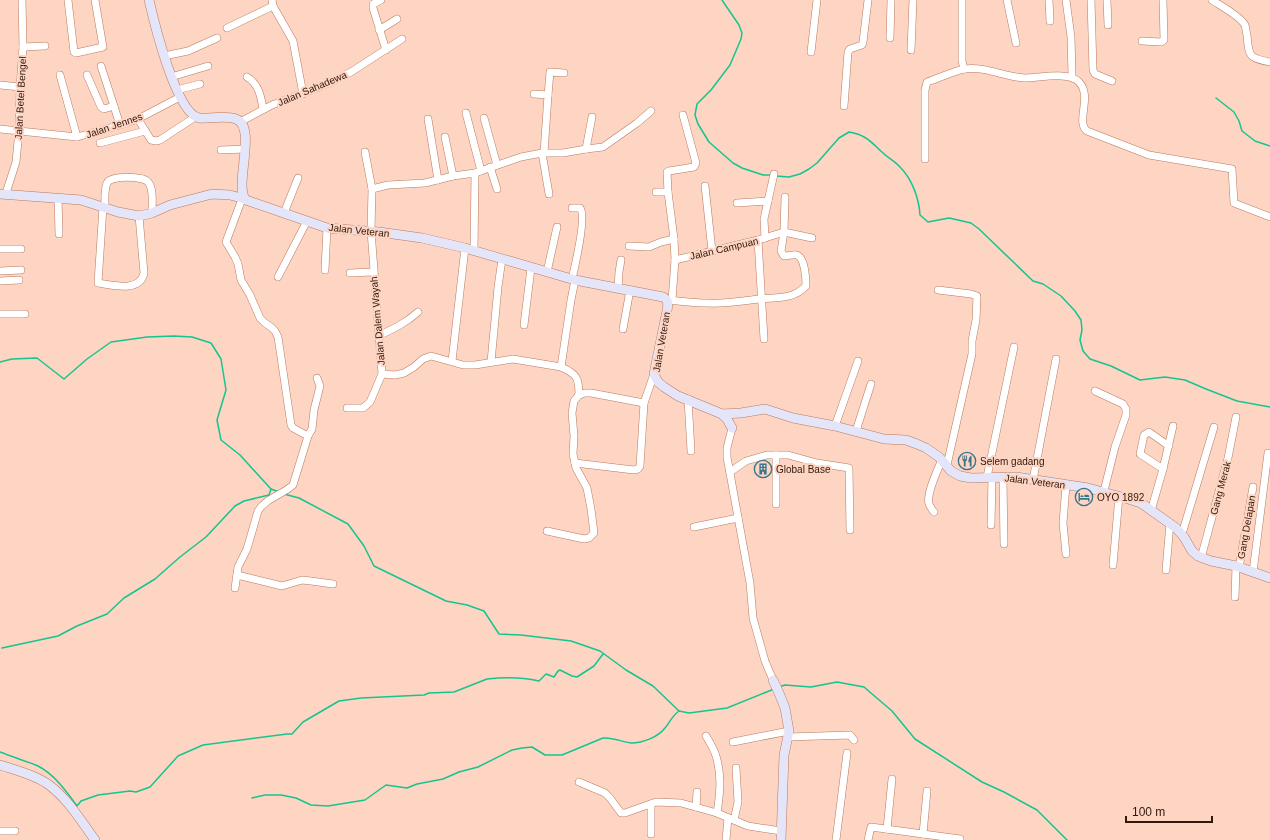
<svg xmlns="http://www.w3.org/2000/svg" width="1270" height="840" font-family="Arial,sans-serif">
<rect width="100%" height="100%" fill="#fed4c2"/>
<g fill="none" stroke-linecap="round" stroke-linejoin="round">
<!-- stream -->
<g stroke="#15c58f" stroke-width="1.5">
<path d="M722 0 739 25 742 33 741 39 730 65 711 90 697 104 695 115 698 124 709 142 733 163 742 168 763 175H771"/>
<path d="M1216 98 1234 112 1239 121 1242 131 1255 141 1270 146"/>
<path d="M776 176 789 177 800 174 809 169 817 163 839 138 849 132C866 135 870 141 883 153 888 158 895 161 900 167 912 179 919 198 920 215L928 222 949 218 971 223 979 229 1033 281 1043 284 1061 296 1075 311 1081 320 1082 330 1080 340 1083 351 1090 359 1111 366 1140 380 1165 377 1185 380 1206 389 1237 401 1270 407"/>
<path d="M0 362 12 359 37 358 64 379 87 359 111 342 147 337 174 336 192 337 211 343 221 359 226 390 217 420 221 440 240 455 271 489 279 492"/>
<path d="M284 494 299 498 348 524 364 546 374 566 446 601 467 605 484 611 499 634 521 635 571 641 600 651 626 670 653 686 679 711 689 713 727 708 774 689"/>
<path d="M2 648 58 636 77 626 107 614 124 598 155 579 180 557 206 537 235 506 244 501 269 495 271 489"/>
<path d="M779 687 785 685 811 687 837 682 864 687 892 711 915 739 982 782 1004 792 1037 810 1067 840"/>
<path d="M0 752C12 757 26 761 38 766 54 774 67 792 77 806L81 801 98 795 130 791 136 792 150 787 178 756 203 745 287 734H292L303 722 339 701 361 698 424 695 429 693 454 692 487 679C505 677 521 677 539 681L546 674 554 677 558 671 560 670 572 676 577 677 594 666 603 654"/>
<path d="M252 798 265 795H281L296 798 311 805 328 806 365 800 386 785 407 788 417 784 443 779 459 772 478 767 512 750 522 748 532 747 545 755H562L603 738C613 737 622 742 631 743 643 743 658 737 665 728 670 722 672 716 679 711"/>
</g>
<defs>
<g id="street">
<path d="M68 0 74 52 76 53 103 47 95 0"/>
<path d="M272 0 273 6 293 41 303 94"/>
<path d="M381 0 373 4V8L386 50"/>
<path d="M962 0V61L964 69"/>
<path d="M1007 0 1016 43"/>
<path d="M1049 0 1050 21"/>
<path d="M1066 0 1071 37 1072 75"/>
<path d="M1091 0 1093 70 1095 74 1112 81"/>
<path d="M1107 0 1108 25"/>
<path d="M1212 0C1221 6 1240 16 1245 25 1246 28 1246 32 1247 35 1249 56 1248 58 1270 62"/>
<path d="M227 28 273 6"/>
<path d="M379 30 397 19"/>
<path d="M890 38 891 0"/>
<path d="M1142 41 1161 42 1164 40 1163 0"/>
<path d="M23 47 45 46"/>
<path d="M911 50 913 0"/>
<path d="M811 52 817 0"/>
<path d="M164 56 188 51 217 38"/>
<path d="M101 66 120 125"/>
<path d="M60 75 77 137"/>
<path d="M87 75 101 107 104 109 114 106"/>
<path d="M171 77 208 66"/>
<path d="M247 77C259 84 261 97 263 109"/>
<path d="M0 85 20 87"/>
<path d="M177 90 200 84"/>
<path d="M534 94 548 95 544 153"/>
<path d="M548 95 550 72 564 73"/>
<path d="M844 106 848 52 850 49 862 45 863 42 868 0"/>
<path d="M466 113 481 171"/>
<path d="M484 118 497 165"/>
<path d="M138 119 151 140 156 141 160 140 195 117"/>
<path d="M428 119 438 180"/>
<path d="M240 122 272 105 317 88 337 79 351 72 402 39"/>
<path d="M0 129 77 137 120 125 138 119 180 97"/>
<path d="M445 137 453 176"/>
<path d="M100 143 145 131"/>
<path d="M586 149 592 117"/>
<path d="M221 150 245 149"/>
<path d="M365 152 372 189 371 231 382 374 395 375 404 373 414 367 423 359 431 356 463 365H475L513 359 561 367 571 300 575 280"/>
<path d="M542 153 549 194"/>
<path d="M925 159V90L927 82C937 79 956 70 965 69 985 66 1005 77 1025 78 1039 78 1069 71 1079 82 1093 97 1075 122 1087 131L1149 155 1232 169 1234 203 1270 217"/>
<path d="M490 167 497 189"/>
<path d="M475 173 521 157 542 153H563L586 149 603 147 637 123 651 111"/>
<path d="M705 186 712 251"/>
<path d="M372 189 388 185 425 183 453 176 475 173 474 251"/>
<path d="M656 192H668L674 239"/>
<path d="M668 192 667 172 669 171 694 167 696 163 683 115"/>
<path d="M6 193 16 162 19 131 20 87 23 47 22 0"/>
<path d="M58 198 59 234"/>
<path d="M737 203 768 201"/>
<path d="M103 207 98 283C112 285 140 293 144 273L139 216"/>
<path d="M105 208C105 200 104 190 107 183 111 175 144 176 148 182 154 188 152 205 152 213"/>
<path d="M572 208H580C587 216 575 266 572 279"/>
<path d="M284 213 298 178"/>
<path d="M765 238 764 219 774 174"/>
<path d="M758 240 764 339"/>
<path d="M629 246 649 247 661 242 674 239 675 260"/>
<path d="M0 249H21"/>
<path d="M325 270 327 228"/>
<path d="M0 271 21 270"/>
<path d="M547 272 557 227"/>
<path d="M350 273 373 272"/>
<path d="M278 277 307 221"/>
<path d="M0 281 19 280"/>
<path d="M618 288 619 272 621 260"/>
<path d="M938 290 971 294 977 296 976 320 972 341V354L947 465"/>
<path d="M667 300C680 301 694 303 707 303 725 304 742 301 759 299 776 297 793 300 806 286 806 279 805 258 797 255 794 254 788 256 784 256L781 251 784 232 785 197"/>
<path d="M672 300 675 260 758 240 784 232 812 238"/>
<path d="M0 314H25"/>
<path d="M524 325 531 268"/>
<path d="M623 329 630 290"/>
<path d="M378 336C393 329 406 323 418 312"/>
<path d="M452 361 465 248"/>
<path d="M491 362 498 287 502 259"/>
<path d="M561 367C577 374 579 378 579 395"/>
<path d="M1095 391 1123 404 1126 409V415L1115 447 1104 491"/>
<path d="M688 399 691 451"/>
<path d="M347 408H363L370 402 382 374"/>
<path d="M835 426 858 361"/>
<path d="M732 428 727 448V457L750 583 753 618 765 661 773 680"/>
<path d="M856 431 871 384"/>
<path d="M308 436 312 429 314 410 320 386 317 378"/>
<path d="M776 455V504"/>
<path d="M575 463 634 470 638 469 640 466 644 403 654 374"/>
<path d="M1163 469 1140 454 1144 435 1149 432 1169 446"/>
<path d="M730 472 746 461 767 455H788L817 463 849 468 850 530"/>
<path d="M987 477 1014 347"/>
<path d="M1003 477 1004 544"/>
<path d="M1033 480 1056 359"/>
<path d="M1151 511 1163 469 1173 426"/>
<path d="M934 512C932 510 930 506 929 504 926 493 938 470 942 459"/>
<path d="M991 525 992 477"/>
<path d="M694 527 738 518"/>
<path d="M547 531 584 539 589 538 594 533 591 509 587 488 576 468 573 454 574 436 572 413 574 401 579 395 585 393H591L644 403"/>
<path d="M1182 534 1214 427"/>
<path d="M1066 554 1063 523 1066 485"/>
<path d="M1201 558 1228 458 1236 417"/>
<path d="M1113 565 1119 496"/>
<path d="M1239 568 1253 487"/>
<path d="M1166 570 1170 523"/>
<path d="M1253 572 1268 453"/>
<path d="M237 575 282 586 302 580 311 581 333 584"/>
<path d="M235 588 238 567 247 549 258 511C266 498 282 495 293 485L308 436 293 428 291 425 278 337 275 331 271 327 265 323 260 318 250 295 241 280 238 264 235 257 226 242 242 199"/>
<path d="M1235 597 1236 566"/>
<path d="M706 736C710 743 714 749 716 756 722 775 720 794 717 813"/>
<path d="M788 737 850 735 854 740"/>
<path d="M733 742 789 731"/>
<path d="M579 782 605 793 610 798 621 813H625L656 802 681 803 717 813 748 826 781 831"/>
<path d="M696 807 697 792"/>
<path d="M734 820 738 802 736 768"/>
<path d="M887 829 892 779"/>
<path d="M0 831H15"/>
<path d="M651 834V804"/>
<path d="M923 834 927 791"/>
<path d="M726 840 728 818"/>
<path d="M836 840 847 753"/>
<path d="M868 840 871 827 960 839"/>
</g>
<g id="secondary">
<path d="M149 0C154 22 176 113 199 118 210 119 224 115 236 119 258 127 233 187 246 200L327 228 379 232 422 238 465 248 575 280 663 297C669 300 668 305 667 311L654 374 658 382 664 387 678 396 722 414 741 413 765 409 793 418 835 426 884 439 906 440 917 444 926 448 939 457 951 471 960 476 971 478 1016 477 1088 488 1125 498 1141 503 1176 528 1184 537 1192 551 1198 556 1211 561 1236 566 1270 578"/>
<path d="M0 194 81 200 118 212 139 216 152 213 170 205 212 194 230 195 245 199"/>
<path d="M722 414 727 419 732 428"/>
<path d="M773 680 779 693 785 708 789 731 784 755 781 840"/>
<path d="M0 765C15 770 36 775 49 785 68 799 81 821 95 840"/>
</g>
</defs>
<!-- street casing -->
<use href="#street" stroke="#b97a5e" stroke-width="8"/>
<!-- secondary casing -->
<use href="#secondary" stroke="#b97a5e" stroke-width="10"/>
<!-- street -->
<use href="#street" stroke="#fff" stroke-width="7"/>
<!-- secondary -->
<use href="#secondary" stroke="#e5e5f9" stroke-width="9"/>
</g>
<!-- icons -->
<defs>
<symbol id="restaurant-ring" viewBox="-11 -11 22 22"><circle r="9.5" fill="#fed4c2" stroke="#38768c" stroke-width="1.5"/><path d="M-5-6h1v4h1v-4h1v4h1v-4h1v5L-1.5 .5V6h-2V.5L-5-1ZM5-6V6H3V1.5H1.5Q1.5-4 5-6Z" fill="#38768c"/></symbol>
<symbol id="building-ring" viewBox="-11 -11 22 22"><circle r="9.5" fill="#fed4c2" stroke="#38768c" stroke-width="1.5"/><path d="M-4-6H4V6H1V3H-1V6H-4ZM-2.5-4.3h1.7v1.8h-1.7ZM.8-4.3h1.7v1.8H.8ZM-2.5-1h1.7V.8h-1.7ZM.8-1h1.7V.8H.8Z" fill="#38768c"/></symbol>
<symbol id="hotel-ring" viewBox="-11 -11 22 22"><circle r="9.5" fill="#fed4c2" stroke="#38768c" stroke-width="1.5"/><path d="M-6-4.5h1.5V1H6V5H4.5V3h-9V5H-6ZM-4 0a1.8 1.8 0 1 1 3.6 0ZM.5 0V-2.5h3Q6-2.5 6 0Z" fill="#38768c"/></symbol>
</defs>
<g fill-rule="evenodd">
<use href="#restaurant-ring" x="957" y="451" width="20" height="20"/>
<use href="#building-ring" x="753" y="459" width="20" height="20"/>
<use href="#hotel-ring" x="1074" y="487" width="20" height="20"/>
</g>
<g text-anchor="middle" stroke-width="4" stroke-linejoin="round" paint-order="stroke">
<!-- street labels -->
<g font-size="10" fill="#30180c" stroke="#fed4c2">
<text transform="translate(312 88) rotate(-23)" y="4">Jalan Sahadewa</text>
<text transform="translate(20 98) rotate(-87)" y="4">Jalan Betel Bengel</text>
<text transform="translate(114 125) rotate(-19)" y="4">Jalan Jennes</text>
<text transform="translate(359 230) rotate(6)" y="4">Jalan Veteran</text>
<text transform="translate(724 248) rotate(-13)" y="4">Jalan Campuan</text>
<text transform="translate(377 321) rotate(-95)" y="4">Jalan Dalem Wayah</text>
<text transform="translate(661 342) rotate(-80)" y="4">Jalan Veteran</text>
<text transform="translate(1035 481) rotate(7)" y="4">Jalan Veteran</text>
<text transform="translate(1220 488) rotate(-75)" y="4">Gang Merak</text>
<text transform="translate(1246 527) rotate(-80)" y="4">Gang Delapan</text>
</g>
<!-- poi labels -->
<g font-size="10" fill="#30180c" stroke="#fed4c2" text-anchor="start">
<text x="980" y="465">Selem gadang</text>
<text x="776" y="473">Global Base</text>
<text x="1097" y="501">OYO 1892</text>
</g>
</g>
<!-- scale -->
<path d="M1126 816v6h86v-6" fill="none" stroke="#30180c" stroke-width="2"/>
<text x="1132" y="816" font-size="12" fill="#30180c" stroke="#fed4c2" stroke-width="3" paint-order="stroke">100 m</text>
</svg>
